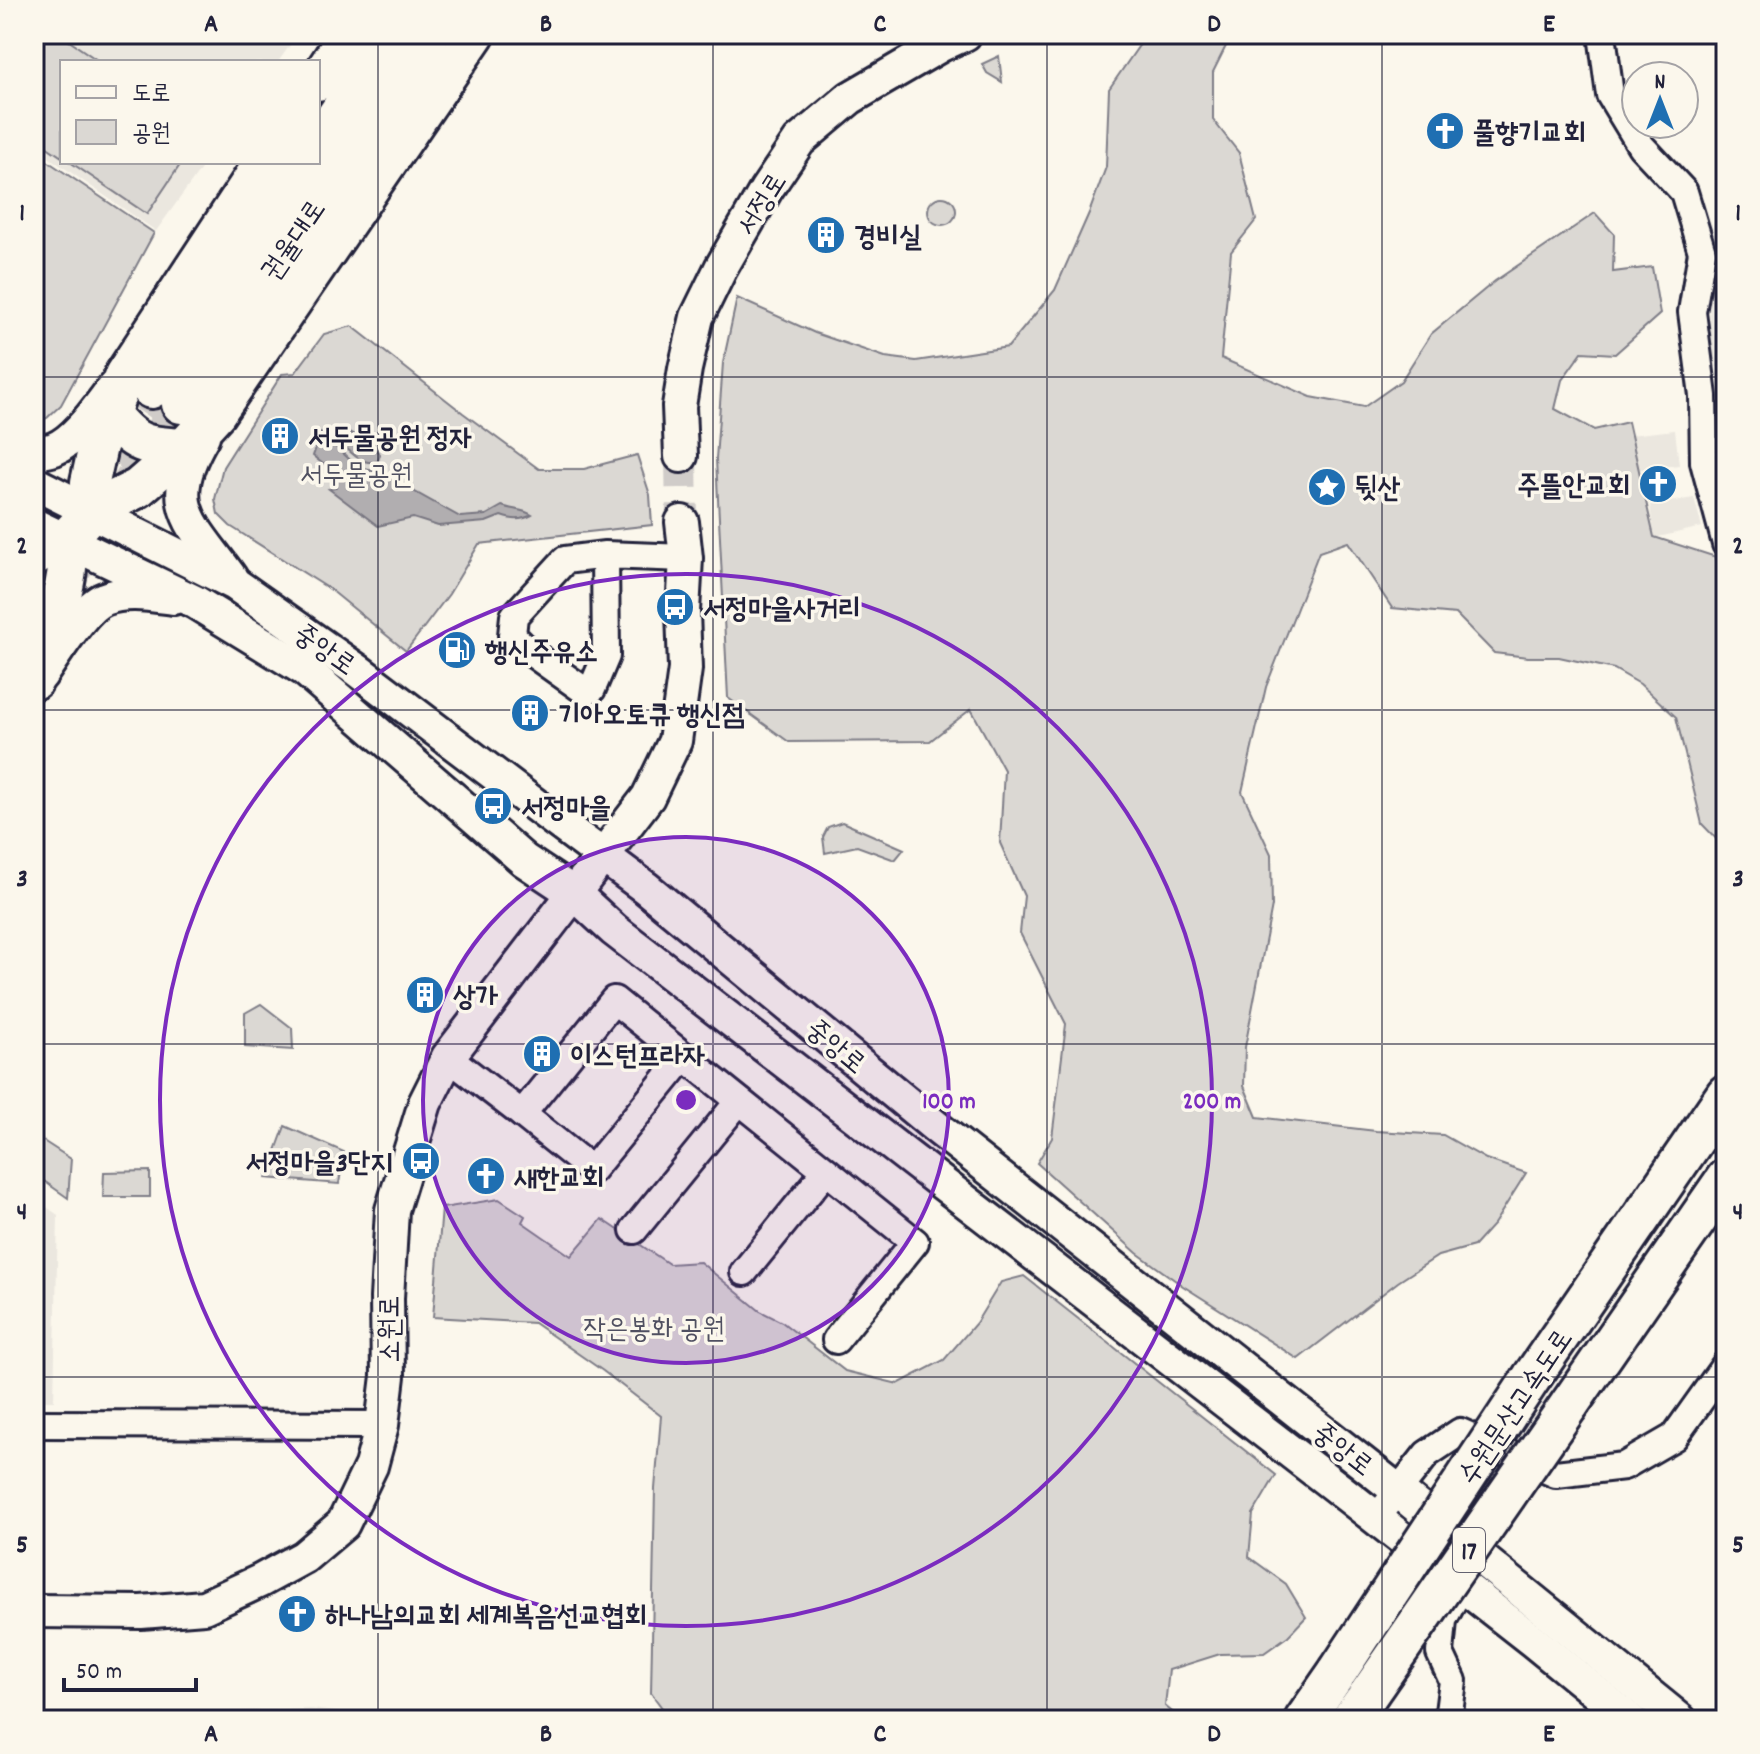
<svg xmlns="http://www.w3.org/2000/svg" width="1760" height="1754" font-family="Dekko,'Poor Story',sans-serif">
<rect width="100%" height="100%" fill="#fbf7ec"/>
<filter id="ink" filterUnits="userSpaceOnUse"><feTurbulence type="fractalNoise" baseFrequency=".0125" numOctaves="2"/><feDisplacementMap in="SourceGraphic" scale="16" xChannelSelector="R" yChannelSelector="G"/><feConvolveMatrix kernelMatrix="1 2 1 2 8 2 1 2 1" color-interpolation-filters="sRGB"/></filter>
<g filter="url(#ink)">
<!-- built -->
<g fill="#ebe7df">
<path d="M34 34H298L278 62H62V162H206L156 231 34 147Z"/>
<path d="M1707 273 1726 276V367H1713Z"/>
<path d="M1675 430 1679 465 1634 470 1630 435Z"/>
<path d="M1694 498 1702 527 1654 538 1650 505Z"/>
<path d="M34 1198 58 1215 54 1401H34Z"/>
<path d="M311 1709 402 1720H34V1717Z"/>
</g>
<!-- green -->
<g fill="#dbd8d3" stroke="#7e7d87" stroke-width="2">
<path d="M35 34H59L100 62H62V157L34 138Z"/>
<path d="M1147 34H1232L1213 72V120L1239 153 1256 220 1231 252 1221 358 1311 397 1364 407 1401 381 1431 334 1495 281 1595 213 1614 234 1613 272 1652 267 1660 314 1615 354 1582 352 1562 380 1555 409 1594 430 1628 422 1654 537 1716 557 1726 606V849L1702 824 1676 717 1640 684 1614 669 1559 657H1528L1494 653 1456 614 1392 608 1348 542 1319 552 1266 687 1242 792 1271 854 1272 906 1245 1047 1244 1086 1257 1117 1376 1131 1443 1135 1486 1159 1526 1173 1494 1224 1474 1246 1438 1256 1398 1282 1298 1359 1183 1286 1137 1253 1037 1163 1052 1138 1066 1024 1020 933 1024 896 1000 843 1004 770 971 709 930 741 789 742 728 698 716 459 723 363 737 298 815 333 885 357 916 361 1008 347 1055 290 1089 213 1106 167 1109 89Z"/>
<path d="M999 56 1002 82 987 73 982 64Z"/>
<path d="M34 152 154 233 61 405 47 418 34 420Z"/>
<path d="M70 162H182L147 214Z"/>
<circle cx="942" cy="211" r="14"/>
<path d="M352 326 463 413 539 469H584L637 455 650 495 652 525 479 544 449 594 406 651 331 590 230 526 218 514 215 499 223 467 282 374 295 373 324 334Z"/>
<path d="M842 822 904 849 895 860 857 846 825 853 823 837 828 827Z"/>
<path d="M261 1004 292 1028 293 1050 245 1047V1013Z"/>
<path d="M285 1126 344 1152 339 1184 266 1178Z"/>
<path d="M34 1135 71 1159 68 1198 34 1174Z"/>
<path d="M150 1171V1197H103L104 1172Z"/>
<path d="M499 1199 525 1216 522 1222 571 1256 602 1219 669 1264 700 1262 760 1311 782 1322 845 1371 898 1384 944 1360 976 1323 1001 1282 1024 1276 1276 1475 1253 1514 1249 1557 1286 1584 1306 1617 1288 1636 1264 1653 1220 1654 1169 1670 1165 1706 1182 1720H671L651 1693 655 1489 661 1416 603 1371 534 1323 433 1317 442 1208Z"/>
</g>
<!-- water -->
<g fill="#b1aeb0" stroke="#787681" stroke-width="2">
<path d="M338 427 365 440 380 454 378 461C360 467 347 448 334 436L333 433Z"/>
<path d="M321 433 359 468 379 472 460 517 486 515 502 506C512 510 523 509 532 515 520 521 513 520 501 516L486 522 438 526 413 518 378 526 329 489 336 488V467L323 464 313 456Z"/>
</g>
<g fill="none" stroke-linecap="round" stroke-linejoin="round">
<!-- major-tunnel -->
<path stroke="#d0ccc9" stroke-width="32" stroke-dasharray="32 16" stroke-linecap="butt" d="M681 456 682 522"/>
<!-- highway-tunnel -->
<g stroke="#d0ccc9" stroke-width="38" stroke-dasharray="38 19" stroke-linecap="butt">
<path d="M107 458 151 389"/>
<path d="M66 577 123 497 181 404"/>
</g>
<defs>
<g id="minor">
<path d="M1602 34 1610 95 1641 146 1684 192 1702 252 1692 312 1703 396 1704 462 1726 544"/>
<path d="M605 555 606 656 592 689 585 691 526 649 512 635 514 616 565 560 605 555 686 558"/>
<path d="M448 1057 522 1114 614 1000 915 1242 836 1340"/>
<path d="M522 1114 592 1170 684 1057"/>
<path d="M634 1230 739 1101"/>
<path d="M744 1272 826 1171"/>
<path d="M34 1424 382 1425"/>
<path d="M1386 1506 1427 1454 1460 1432 1556 1474 1624 1466 1674 1437 1726 1364"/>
<path d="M1444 1720 1449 1712 1453 1681 1440 1653 1443 1620 1460 1588"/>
</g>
<g id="major">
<path d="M203 436C162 506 191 522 231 578"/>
<path d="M34 454C40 452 48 451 54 449 77 440 99 406 114 387"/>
<path d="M681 456 679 406 685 369 697 317 721 268 766 190 799 141 850 98 941 45 965 34"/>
<path d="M34 483 235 584 357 670 555 820 646 888 936 1127 1387 1482 1680 1720"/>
<path d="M34 525 195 602 304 669 524 860 575 894 614 930 1349 1497 1533 1641 1630 1720"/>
<path d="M41 675C55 655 83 607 104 599 126 590 151 595 173 598"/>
<path d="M34 1611 141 1612 204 1607 260 1581 304 1557 343 1524 371 1466 382 1425 388 1376 387 1298 392 1210 425 1103 448 1057 648 797 675 741 685 669 683 611 686 558 682 522"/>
</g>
<g id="highway">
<path d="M318 81 349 34"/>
<path d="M318 143 392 34"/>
<path d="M151 389 305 162"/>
<path d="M181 404 430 34"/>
<path d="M110 414C136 446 145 446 184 448"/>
<path d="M92 511 90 482 98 446 124 375 264 162"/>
<path d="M34 557 49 548 66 539 92 511 138 488 184 448 216 413 475 34"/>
<path d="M34 680C37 670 39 659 42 649 55 610 73 582 66 539"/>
<path d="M1532 1377 1726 1094"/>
<path d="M1569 1405 1726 1178"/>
<path d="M1304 1720 1338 1671"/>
<path d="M1350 1720 1368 1695"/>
</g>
</defs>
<!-- minor casing -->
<use href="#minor" stroke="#22223b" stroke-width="32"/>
<!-- major casing -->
<use href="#major" stroke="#22223b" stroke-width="38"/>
<!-- highway casing -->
<use href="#highway" stroke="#22223b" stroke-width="44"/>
<!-- minor -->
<use href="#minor" stroke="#fbf7ec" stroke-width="26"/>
<!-- major -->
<use href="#major" stroke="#fbf7ec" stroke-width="32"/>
<!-- highway -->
<use href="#highway" stroke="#fbf7ec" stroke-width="38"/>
<defs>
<g id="highway-bridge">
<path d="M1338 1671 1532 1377"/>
<path d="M1368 1695 1569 1405"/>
</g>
</defs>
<!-- highway-bridge casing -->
<use href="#highway-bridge" stroke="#22223b" stroke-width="44" stroke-linecap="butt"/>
<!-- highway-bridge -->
<use href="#highway-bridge" stroke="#fbf7ec" stroke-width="38"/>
</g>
</g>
<!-- grid -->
<path fill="none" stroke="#22223b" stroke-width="2" stroke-opacity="0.55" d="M378 34V1720M713 34V1720M1047 34V1720M1382 34V1720M34 377H1726M34 710H1726M34 1044H1726M34 1377H1726"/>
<!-- distance rings -->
<circle cx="686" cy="1100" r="263" fill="#7b2cbf" fill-opacity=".12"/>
<g fill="none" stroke="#7b2cbf" stroke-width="4">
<circle cx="686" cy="1100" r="263"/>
<circle cx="686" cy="1100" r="526"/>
</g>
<!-- icons -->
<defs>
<symbol id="church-disc" viewBox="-11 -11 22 22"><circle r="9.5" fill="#1f6fb2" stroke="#fbf7ec"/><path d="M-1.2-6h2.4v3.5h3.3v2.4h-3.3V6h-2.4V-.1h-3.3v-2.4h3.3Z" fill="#fff"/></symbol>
<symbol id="building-disc" viewBox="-11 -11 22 22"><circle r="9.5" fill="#1f6fb2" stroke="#fbf7ec"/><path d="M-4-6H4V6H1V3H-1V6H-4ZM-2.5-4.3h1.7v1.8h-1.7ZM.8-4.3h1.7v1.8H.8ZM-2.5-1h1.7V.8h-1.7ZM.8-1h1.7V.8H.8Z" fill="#fff"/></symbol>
<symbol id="sight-disc" viewBox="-11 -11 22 22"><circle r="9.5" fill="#1f6fb2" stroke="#fbf7ec"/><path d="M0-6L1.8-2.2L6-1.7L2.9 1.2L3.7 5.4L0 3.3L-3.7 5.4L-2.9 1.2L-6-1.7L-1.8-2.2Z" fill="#fff"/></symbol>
<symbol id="bus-disc" viewBox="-11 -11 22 22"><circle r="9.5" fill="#1f6fb2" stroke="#fbf7ec"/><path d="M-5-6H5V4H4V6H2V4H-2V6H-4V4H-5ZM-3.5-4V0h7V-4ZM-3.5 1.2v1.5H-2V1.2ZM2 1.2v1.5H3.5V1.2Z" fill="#fff"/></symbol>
<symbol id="fuel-disc" viewBox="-11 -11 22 22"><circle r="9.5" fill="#1f6fb2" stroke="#fbf7ec"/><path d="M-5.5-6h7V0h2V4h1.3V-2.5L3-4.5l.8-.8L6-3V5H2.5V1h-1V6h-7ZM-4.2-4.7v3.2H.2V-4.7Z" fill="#fff"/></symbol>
</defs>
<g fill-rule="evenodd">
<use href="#church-disc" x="1423" y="109" width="44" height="44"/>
<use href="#building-disc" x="804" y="213" width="44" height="44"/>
<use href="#building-disc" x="258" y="414" width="44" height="44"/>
<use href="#church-disc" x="1636" y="462" width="44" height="44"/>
<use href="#sight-disc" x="1305" y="465" width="44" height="44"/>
<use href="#bus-disc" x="653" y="585" width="44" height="44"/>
<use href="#fuel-disc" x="435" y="628" width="44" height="44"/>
<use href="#building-disc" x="508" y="691" width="44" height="44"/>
<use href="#bus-disc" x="471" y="784" width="44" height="44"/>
<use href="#building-disc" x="403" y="973" width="44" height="44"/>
<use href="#building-disc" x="520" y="1032" width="44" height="44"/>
<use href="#bus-disc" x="399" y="1139" width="44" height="44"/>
<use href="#church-disc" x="464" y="1154" width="44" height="44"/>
<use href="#church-disc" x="275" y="1592" width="44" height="44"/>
</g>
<g text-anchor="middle" stroke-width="7" stroke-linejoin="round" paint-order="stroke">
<!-- shield labels -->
<rect fill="#fbf7ec" stroke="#636270" stroke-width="2" x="1453" y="1528" width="32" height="44" rx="6"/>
<g font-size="26" font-weight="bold" fill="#22223b">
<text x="1469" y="1559">17</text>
</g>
<!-- poi labels -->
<g font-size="28" font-weight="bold" fill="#22223b" stroke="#fbf7ec" text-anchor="start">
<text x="1473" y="141">풀향기교회</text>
<text x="854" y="245">경비실</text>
<text x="308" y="446">서두물공원 정자</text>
<text x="1630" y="494" text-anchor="end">주뜰안교회</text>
<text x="1355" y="497">뒷산</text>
<text x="703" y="617">서정마을사거리</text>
<text x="485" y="660">행신주유소</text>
<text x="558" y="723">기아오토큐 행신점</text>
<text x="521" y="816">서정마을</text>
<text x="453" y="1005">상가</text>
<text x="570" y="1064">이스턴프라자</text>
<text x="393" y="1171" text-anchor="end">서정마을3단지</text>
<text x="514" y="1186">새한교회</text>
<text x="325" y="1624">하나남의교회 세계복음선교협회</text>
</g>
<!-- street labels -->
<g font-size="28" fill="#22223b" stroke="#fbf7ec">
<text transform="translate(760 203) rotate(-58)" y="10">서정로</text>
<text transform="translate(292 239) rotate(-56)" y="10">권율대로</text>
<text transform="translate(326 648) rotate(35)" y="10">중앙로</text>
<text transform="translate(837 1045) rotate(40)" y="10">중앙로</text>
<text transform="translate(388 1329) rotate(-90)" y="10">소원로</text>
<text transform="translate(1514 1406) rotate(-56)" y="10">수원문산고속도로</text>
<text transform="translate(1344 1448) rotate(38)" y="10">중앙로</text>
</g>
<!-- park labels -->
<g font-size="28" fill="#505061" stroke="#fbf7ec">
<text x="356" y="483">서두물공원</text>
<text x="654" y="1337">작은봉화 공원</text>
</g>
</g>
<circle cx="686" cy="1100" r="12" fill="#7b2cbf" stroke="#fbf7ec" stroke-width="4"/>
<g font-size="24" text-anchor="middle" font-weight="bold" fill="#7b2cbf" stroke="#fbf7ec" stroke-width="7" stroke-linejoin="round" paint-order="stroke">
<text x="949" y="1108">100 m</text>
<text x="1212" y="1108">200 m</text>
</g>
<!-- margin -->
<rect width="1760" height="1754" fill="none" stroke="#fbf7ec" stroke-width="88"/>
<!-- legend -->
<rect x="60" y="60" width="260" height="104" fill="#fbf7ec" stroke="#a4a2a5" stroke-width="2"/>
<rect x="76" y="86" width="40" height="12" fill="#fbf7ec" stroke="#a4a2a5" stroke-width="2"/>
<text x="132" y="100" font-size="24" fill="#22223b">도로</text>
<rect x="76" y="120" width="40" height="24" fill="#dbd8d3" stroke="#a4a2a5" stroke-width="2"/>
<text x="132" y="140" font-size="24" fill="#22223b">공원</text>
<!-- north arrow -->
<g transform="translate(1660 100)"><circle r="38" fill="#fbf7ec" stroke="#a4a2a5" stroke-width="2"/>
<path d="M0-6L14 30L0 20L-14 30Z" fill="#1f6fb2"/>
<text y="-12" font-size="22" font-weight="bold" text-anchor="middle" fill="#22223b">N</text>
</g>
<!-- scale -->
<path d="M64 1678v12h132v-12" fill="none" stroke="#22223b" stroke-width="4"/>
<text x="76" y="1678" font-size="24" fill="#22223b" stroke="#fbf7ec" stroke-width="6" paint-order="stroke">50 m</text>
<rect x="44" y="44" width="1672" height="1666" fill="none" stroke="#22223b" stroke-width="3"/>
<g font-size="26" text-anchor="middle" font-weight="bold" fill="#22223b">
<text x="211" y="31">A</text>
<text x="546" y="31">B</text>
<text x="880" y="31">C</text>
<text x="1214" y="31">D</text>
<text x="1549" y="31">E</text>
<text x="22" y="220">1</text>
<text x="1738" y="220">1</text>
<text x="22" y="553">2</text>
<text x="1738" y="553">2</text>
<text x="22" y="886">3</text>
<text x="1738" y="886">3</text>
<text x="22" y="1219">4</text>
<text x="1738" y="1219">4</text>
<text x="22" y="1552">5</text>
<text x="1738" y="1552">5</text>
<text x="211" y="1741">A</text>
<text x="546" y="1741">B</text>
<text x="880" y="1741">C</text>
<text x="1214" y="1741">D</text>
<text x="1549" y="1741">E</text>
</g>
</svg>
